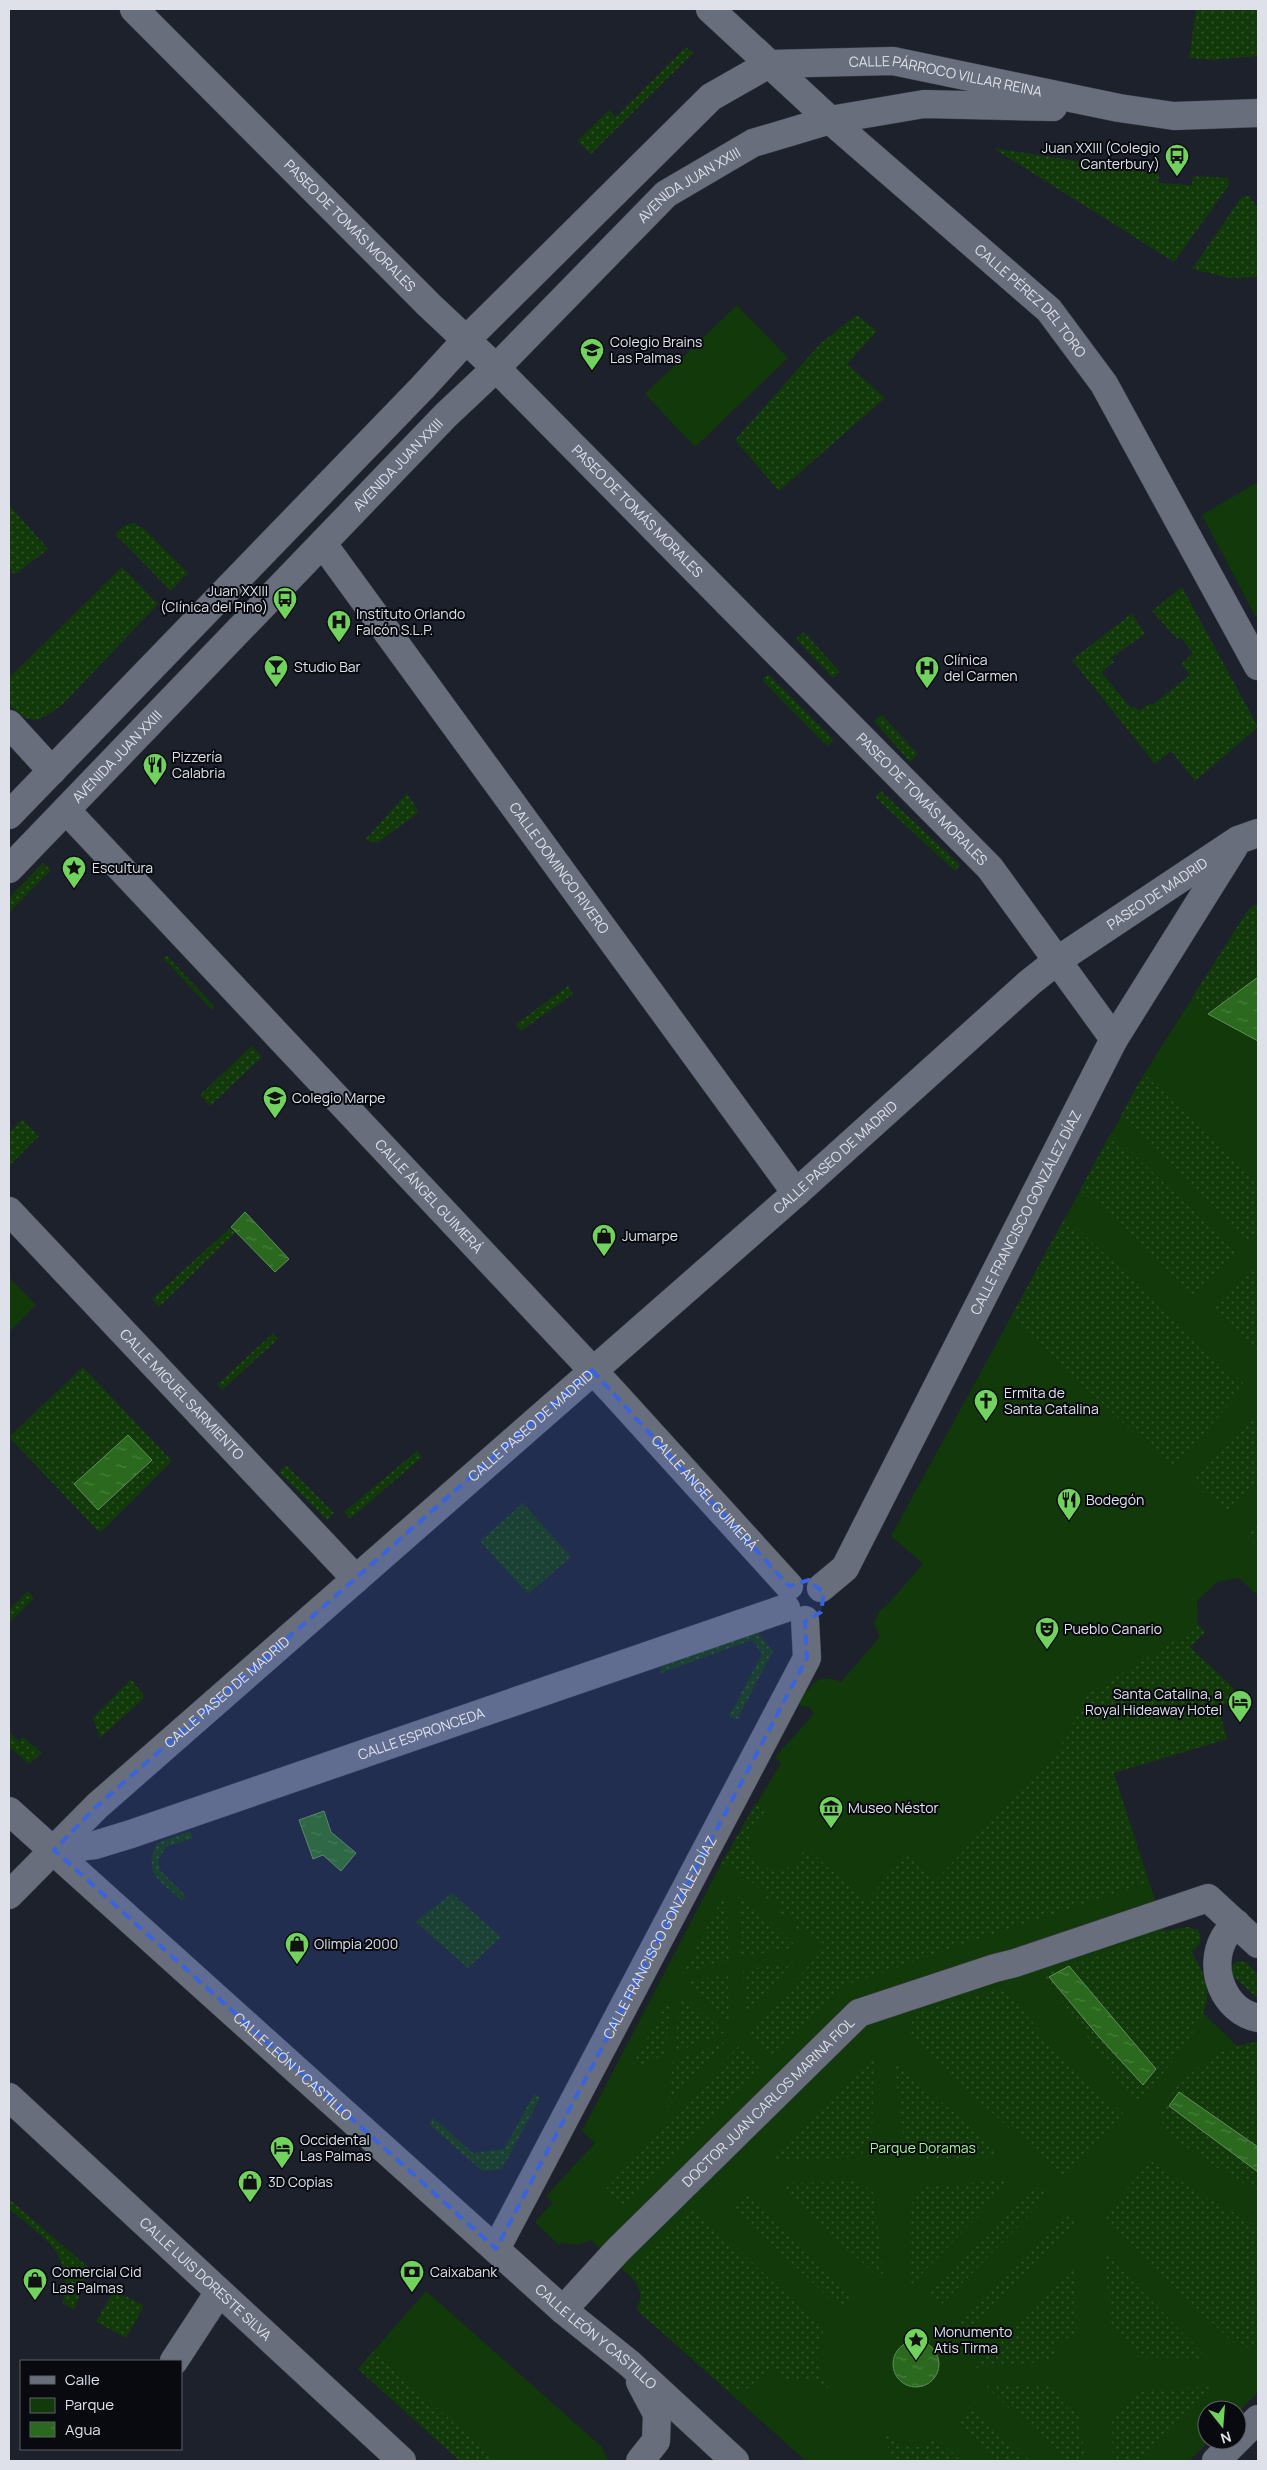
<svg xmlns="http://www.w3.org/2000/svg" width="1267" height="2470" font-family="Manrope,sans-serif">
<defs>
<pattern id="garden-dots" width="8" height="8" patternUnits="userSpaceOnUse" patternTransform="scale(1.25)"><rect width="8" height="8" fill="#12390a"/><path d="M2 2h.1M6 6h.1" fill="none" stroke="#34552e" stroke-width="1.8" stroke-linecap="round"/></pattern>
<pattern id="water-ripples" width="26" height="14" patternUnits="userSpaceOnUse" patternTransform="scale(1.25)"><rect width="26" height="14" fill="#2b6a1e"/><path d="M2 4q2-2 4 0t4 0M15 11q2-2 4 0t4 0" fill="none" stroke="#497f3f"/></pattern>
</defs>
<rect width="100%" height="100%" fill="#1c212c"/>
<!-- green -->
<g fill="#12390a">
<path d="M737 305 788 358 695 447 645 394Z"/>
<path d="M1258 482V621L1202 515Z"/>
<path d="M1258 903V1596L1239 1578 1217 1582 1197 1601 1198 1625 1205 1632 1190 1647 1235 1690 1240 1699 1218 1706 1227 1739 1114 1773 1165 1931 1188 1927 1198 1930C1203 1939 1201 1946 1191 1951 1202 1970 1212 1990 1203 2013L1237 2046 1258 2042V2392L1237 2413V2410H1207V2440H1210L1189 2461H806L637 2310 641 2296 637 2283 591 2240C580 2245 574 2246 562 2242L559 2245 535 2222 553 2202 546 2196 595 2143 582 2131 721 1864 781 1763 775 1757 814 1714 809 1707 801 1706 797 1701 804 1691H808C815 1677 828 1676 841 1682L880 1637 874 1624 879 1611 887 1605 923 1564 891 1536 1144 1074 1248 910Z"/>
<path d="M9 1277 36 1305 9 1332Z"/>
<path d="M426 2291 602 2447 608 2461H460L358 2369Z"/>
</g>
<!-- garden -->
<g fill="url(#garden-dots)">
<path d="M1196 9H1258V56L1213 60 1189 58Z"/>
<path d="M686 47 693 53 591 154 577 141 609 110 616 117Z"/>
<path d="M993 148 1159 174V183L1192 185 1193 176 1228 178 1229 185 1174 262Z"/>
<path d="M1248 195 1258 208V277L1230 278 1192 269 1241 198Z"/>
<path d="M857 315 877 331 847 364 885 398 779 491 735 440 821 343Z"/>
<path d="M9 505 48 549 14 575 9 566Z"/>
<path d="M134 523 144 529 188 573 171 591 115 534 124 526Z"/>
<path d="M122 567 158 604 63 704C38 723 31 727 9 704V678Z"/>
<path d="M1182 587 1258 727 1195 781 1171 751 1155 764 1072 660 1132 613 1145 634 1111 658 1114 662 1101 672 1131 708 1134 706 1139 711 1150 703 1152 705 1190 675 1181 664 1193 653 1180 637 1177 639 1152 611Z"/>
<path d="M804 632 840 672 833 678 796 639Z"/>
<path d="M768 674 834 740 827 746 762 680Z"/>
<path d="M882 715 918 754 910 762 874 721Z"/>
<path d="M881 791 960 865 955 871 875 797Z"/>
<path d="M407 793 419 812 377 843 365 840Z"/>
<path d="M43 863 51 870 9 913V898Z"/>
<path d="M1258 903V977L1208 1014 1192 998 1248 910Z"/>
<path d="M166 955 215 1007 212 1010 163 958Z"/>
<path d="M568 986 573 994 521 1031 516 1024Z"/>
<path d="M252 1046 262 1057 210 1106 200 1095Z"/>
<path d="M1144 1074 1258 1182V1233L1250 1242 1120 1117Z"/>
<path d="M22 1119 39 1136 9 1166V1133Z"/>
<path d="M1111 1133 1238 1253 1195 1296 1080 1190Z"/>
<path d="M1065 1217 1246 1386 1172 1469 1011 1317Z"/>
<path d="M231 1227 236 1232 159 1307 152 1299Z"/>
<path d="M1252 1266 1258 1272V1354L1210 1309Z"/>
<path d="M273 1333 278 1339 222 1390 217 1385Z"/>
<path d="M83 1367 172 1461 100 1533 9 1437Z"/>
<path d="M1258 1410V1484L1227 1515 1190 1479Z"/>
<path d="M417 1451 422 1457 350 1519 344 1512Z"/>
<path d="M286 1465 334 1513 327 1520 279 1472Z"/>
<path d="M523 1503 571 1557 528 1594 480 1541Z"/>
<path d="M1258 1521V1547L1245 1534Z"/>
<path d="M28 1591 34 1598 9 1623V1610Z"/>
<path d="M1198 1626 1205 1632 1190 1647 1235 1690 1240 1699 1218 1706 1227 1739 1114 1773 1147 1882 840 1987 772 2054 749 2034 826 1946 804 1927 799 1932 795 1928 799 1923 786 1912 783 1915 779 1912 782 1908 769 1897 766 1901 762 1897 765 1893 752 1882 749 1885 745 1882 747 1878 729 1863 727 1867 721 1864 756 1803 770 1815C716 1843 782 1903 805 1847L866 1901 907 1854 936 1880 1060 1748 1087 1695Z"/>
<path d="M755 1629 773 1651 737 1720 729 1716 762 1654 752 1640 661 1673 659 1664Z"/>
<path d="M131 1679 145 1697 100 1738 93 1718Z"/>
<path d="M9 1732 19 1741 23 1737 42 1753 29 1764 9 1747Z"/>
<path d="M190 1831 193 1838 166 1847 158 1860 160 1870 186 1896 182 1901C161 1881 142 1875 157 1843Z"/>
<path d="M726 1891 729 1960 683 1973Z"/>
<path d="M738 1891 797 1947 741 1957Z"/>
<path d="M452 1893 501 1937 468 1968 415 1922Z"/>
<path d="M1188 1927 1198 1930C1203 1940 1200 1946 1191 1951 1199 1964 1209 1982 1207 1998 1204 2027 1159 2078 1140 2102L1114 2075 1043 1974 1165 1931Z"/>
<path d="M1237 1961 1246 1962 1258 1974V1999L1231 1974V1966Z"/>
<path d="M793 1962 745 2016 743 1970Z"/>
<path d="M728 1973 729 2022 686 1983Z"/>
<path d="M998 1989 1007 1990 1058 2054 1125 2115 1065 2179 911 2039 912 2014Z"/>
<path d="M681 1993 724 2033 674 2053Z"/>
<path d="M670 1998 666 2054 630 2069Z"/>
<path d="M727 2041 667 2108 673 2062Z"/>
<path d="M1258 2042V2190C1238 2181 1168 2141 1162 2122 1155 2100 1198 2066 1215 2056 1227 2048 1244 2043 1258 2042Z"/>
<path d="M739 2046 760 2066 624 2205 606 2189Z"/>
<path d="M874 2058 872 2137 862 2154 853 2157 769 2161Z"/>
<path d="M894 2060 1003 2156 924 2160 907 2151 904 2143Z"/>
<path d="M534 2094 540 2098 502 2169 482 2171 429 2124 434 2118 473 2153 504 2149Z"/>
<path d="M1151 2161 1202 2195 1258 2226V2348L1238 2347 1101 2219Z"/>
<path d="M1013 2180 911 2285V2205L921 2189 929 2186Z"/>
<path d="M855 2181 872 2190 875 2199 884 2282 776 2184Z"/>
<path d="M1034 2187 1042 2190 1045 2194 1042 2202 939 2307 928 2295Z"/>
<path d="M746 2194 855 2298 843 2311 733 2208Z"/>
<path d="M9 2199 88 2267 74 2310 63 2303C74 2252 43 2238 9 2209Z"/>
<path d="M694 2208 824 2330C816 2349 811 2369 831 2384L827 2388 819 2382 787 2380 770 2369C755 2386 750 2391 727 2390L637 2310C644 2296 640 2285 629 2275Z"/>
<path d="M1064 2214 1072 2217 1074 2222 1072 2230 969 2335 957 2323Z"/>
<path d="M1105 2253 1207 2358 1137 2357 1129 2343 1111 2330Z"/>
<path d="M1076 2263 1077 2331 1057 2346 1051 2361 974 2368Z"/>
<path d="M114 2290 144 2306 126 2338 96 2322Z"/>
<path d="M374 2351 496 2461H460L358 2369Z"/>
<path d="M984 2384H1051L1065 2406 1079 2415 1085 2461H1064Z"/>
<path d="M1217 2386 1142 2461H1113L1112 2415 1123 2407 1135 2392Z"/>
<path d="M970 2405 1031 2461H999L962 2428 961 2419Z"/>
<path d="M888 2435C904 2449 919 2453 935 2437L962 2461H890L889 2449 883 2440Z"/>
</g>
<!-- water -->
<g fill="url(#water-ripples)" stroke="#618e5b">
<path d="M1258 977V1041L1208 1014Z"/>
<path d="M245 1212 289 1259 275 1272 231 1227Z"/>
<path d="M128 1435 152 1460 98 1510 74 1484Z"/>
<path d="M324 1811 331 1832 356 1853 341 1871 323 1855 313 1859 299 1820Z"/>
<path d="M1069 1966 1156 2069 1143 2085 1100 2038 1049 1977Z"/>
<path d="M1179 2092 1258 2147V2172L1169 2106Z"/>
<circle cx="916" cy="2364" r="23"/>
</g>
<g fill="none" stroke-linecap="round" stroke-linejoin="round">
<defs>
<g id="minor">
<path id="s1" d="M134 9 429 305 496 368 990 868 1114 1039"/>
<path id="s2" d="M710 9 830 120 1049 310 1104 384 1258 666"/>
<path id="s3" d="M323 544 796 1193"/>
<path d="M9 724 52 771"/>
<path id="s4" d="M66 810 613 1392 789 1586"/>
<path id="s5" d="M9 815 423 387 466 340 711 97 769 64 893 61 1119 108 1174 116 1258 113"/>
<path id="s6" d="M9 869 446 415 496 368 666 194 753 143 830 120 924 104 1053 107"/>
<path id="s7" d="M9 1211 356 1579"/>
<path id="s8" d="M821 1588 845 1568 1114 1039 1234 847"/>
<path id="s9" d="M9 1811 563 2310 630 2364 735 2461"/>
<path id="s10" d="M54 1850 95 1845 131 1834 786 1608"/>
<path id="s11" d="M9 1895 97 1806 796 1193 1029 983 1058 960 1238 840 1258 833"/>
<path d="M1236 1923C1232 1928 1227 1933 1224 1938 1207 1969 1224 2011 1258 2018"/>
<path id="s12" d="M9 2097 402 2461"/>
<path id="s13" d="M496 2249 807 1658 805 1620"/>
<path id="s14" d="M563 2310 617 2251 859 2013 995 1968 1015 1963 1208 1898 1258 1944"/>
<path d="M174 2361 219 2292"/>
<path d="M640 2382 657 2414 656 2441 640 2461"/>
<path d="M1216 2461 1258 2419"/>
</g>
</defs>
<!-- minor casing -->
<use href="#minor" stroke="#3b3e48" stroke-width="29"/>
<!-- minor -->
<use href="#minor" stroke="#696e7d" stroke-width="28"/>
</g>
<!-- marked area -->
<path fill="#3a64db" fill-opacity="0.2" stroke="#3a64db" stroke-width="4" stroke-dasharray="10 6" stroke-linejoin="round" d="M592 1370 789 1586 809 1580 824 1593 821 1612 805 1622 807 1658 496 2249 54 1850 97 1806Z"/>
<!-- icons -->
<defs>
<symbol id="bus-pin" viewBox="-11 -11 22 30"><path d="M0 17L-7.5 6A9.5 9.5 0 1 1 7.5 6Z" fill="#72d25e" stroke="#080a10"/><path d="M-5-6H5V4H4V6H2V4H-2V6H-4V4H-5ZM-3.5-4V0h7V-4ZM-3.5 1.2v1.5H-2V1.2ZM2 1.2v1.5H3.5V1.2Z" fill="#111"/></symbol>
<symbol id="school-pin" viewBox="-11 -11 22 30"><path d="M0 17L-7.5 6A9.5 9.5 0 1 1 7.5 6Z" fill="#72d25e" stroke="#080a10"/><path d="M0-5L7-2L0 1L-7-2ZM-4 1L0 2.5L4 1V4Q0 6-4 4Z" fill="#111"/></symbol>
<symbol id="hospital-pin" viewBox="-11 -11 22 30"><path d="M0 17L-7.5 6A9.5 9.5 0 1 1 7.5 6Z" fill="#72d25e" stroke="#080a10"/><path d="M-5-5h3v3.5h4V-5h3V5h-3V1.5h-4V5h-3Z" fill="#111"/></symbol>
<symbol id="bar-pin" viewBox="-11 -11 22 30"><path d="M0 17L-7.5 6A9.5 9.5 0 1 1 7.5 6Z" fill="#72d25e" stroke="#080a10"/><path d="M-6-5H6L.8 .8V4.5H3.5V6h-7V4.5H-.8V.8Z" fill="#111"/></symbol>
<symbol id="restaurant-pin" viewBox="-11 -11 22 30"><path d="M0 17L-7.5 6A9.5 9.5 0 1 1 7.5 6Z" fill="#72d25e" stroke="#080a10"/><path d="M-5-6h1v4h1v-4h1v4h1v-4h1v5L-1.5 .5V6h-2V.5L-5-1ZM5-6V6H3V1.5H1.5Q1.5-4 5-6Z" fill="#111"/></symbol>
<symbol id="sight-pin" viewBox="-11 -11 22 30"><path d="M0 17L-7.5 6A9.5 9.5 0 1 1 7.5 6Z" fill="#72d25e" stroke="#080a10"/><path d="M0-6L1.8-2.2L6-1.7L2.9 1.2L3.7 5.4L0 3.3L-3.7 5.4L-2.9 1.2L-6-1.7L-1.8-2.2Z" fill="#111"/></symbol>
<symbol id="shop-pin" viewBox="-11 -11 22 30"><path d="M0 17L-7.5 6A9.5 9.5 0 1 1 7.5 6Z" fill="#72d25e" stroke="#080a10"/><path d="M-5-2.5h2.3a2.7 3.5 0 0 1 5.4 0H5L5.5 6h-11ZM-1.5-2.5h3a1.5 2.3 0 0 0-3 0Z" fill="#111"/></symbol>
<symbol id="church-pin" viewBox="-11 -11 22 30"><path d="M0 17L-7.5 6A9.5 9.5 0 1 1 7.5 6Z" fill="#72d25e" stroke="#080a10"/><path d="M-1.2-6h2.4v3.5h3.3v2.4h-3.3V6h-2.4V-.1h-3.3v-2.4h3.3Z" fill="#111"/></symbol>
<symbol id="theatre-pin" viewBox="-11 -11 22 30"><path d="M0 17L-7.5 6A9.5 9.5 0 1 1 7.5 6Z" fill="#72d25e" stroke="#080a10"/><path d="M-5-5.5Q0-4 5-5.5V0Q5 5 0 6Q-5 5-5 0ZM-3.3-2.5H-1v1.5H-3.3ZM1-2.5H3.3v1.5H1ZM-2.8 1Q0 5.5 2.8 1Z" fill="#111"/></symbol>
<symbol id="hotel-pin" viewBox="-11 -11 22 30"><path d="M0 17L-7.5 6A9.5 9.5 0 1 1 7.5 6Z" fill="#72d25e" stroke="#080a10"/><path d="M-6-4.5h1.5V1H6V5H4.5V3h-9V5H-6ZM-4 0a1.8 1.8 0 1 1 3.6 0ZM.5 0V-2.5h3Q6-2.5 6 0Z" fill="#111"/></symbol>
<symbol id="museum-pin" viewBox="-11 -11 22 30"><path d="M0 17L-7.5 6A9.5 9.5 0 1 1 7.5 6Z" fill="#72d25e" stroke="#080a10"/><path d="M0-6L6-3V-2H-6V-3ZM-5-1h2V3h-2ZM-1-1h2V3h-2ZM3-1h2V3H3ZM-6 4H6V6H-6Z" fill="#111"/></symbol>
<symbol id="bank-pin" viewBox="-11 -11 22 30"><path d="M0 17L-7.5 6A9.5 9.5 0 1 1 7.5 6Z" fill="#72d25e" stroke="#080a10"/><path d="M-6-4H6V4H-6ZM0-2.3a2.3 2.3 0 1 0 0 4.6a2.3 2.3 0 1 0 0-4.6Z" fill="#111"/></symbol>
</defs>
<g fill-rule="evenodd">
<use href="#bus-pin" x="1163" y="142" width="28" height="38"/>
<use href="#school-pin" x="578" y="336" width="28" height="38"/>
<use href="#bus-pin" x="271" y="585" width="28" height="38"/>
<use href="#hospital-pin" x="325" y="608" width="28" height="38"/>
<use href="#bar-pin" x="262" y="653" width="28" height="38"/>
<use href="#hospital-pin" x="913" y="654" width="28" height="38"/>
<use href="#restaurant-pin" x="141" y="751" width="28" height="38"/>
<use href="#sight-pin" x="60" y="854" width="28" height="38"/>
<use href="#school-pin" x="261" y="1084" width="28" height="38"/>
<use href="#shop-pin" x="590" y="1222" width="28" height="38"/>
<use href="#church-pin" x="972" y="1387" width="28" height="38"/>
<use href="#restaurant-pin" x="1055" y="1486" width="28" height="38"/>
<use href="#theatre-pin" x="1033" y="1615" width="28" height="38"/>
<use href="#hotel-pin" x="1226" y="1688" width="28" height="38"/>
<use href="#museum-pin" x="817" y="1794" width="28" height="38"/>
<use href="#shop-pin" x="283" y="1930" width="28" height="38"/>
<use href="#hotel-pin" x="268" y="2134" width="28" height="38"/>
<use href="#shop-pin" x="236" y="2168" width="28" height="38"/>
<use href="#bank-pin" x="398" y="2258" width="28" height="38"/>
<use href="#shop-pin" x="21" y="2266" width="28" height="38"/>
<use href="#sight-pin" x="902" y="2326" width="28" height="38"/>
</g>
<g text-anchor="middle" stroke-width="4" stroke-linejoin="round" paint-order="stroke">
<!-- street labels -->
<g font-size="14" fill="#dee1e9" stroke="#080a10">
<text dy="5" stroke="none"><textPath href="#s5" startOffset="1249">CALLE PÁRROCO VILLAR REINA</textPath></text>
<text dy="5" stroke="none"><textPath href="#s6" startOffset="966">AVENIDA JUAN XXIII</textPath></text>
<text dy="5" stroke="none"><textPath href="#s1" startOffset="306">PASEO DE TOMÁS MORALES</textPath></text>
<text dy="5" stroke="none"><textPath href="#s2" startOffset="434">CALLE PÉREZ DEL TORO</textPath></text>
<text dy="5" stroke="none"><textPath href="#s6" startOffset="561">AVENIDA JUAN XXIII</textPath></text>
<text dy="5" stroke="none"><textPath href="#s1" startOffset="711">PASEO DE TOMÁS MORALES</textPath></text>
<text dy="5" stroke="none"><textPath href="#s6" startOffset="156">AVENIDA JUAN XXIII</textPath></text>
<text dy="5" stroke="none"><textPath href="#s1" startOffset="1116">PASEO DE TOMÁS MORALES</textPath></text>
<text dy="5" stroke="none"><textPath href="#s3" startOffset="401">CALLE DOMINGO RIVERO</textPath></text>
<text dy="5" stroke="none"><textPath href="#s11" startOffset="1525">PASEO DE MADRID</textPath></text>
<text dy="5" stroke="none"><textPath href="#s11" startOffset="1108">CALLE PASEO DE MADRID</textPath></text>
<text dy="5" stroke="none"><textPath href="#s4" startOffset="530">CALLE ÁNGEL GUIMERÁ</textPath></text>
<text dy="5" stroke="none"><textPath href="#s8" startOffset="430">CALLE FRANCISCO GONZÁLEZ DÍAZ</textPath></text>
<text dy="5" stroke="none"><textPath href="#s7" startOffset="252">CALLE MIGUEL SARMIENTO</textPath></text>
<text dy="5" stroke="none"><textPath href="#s11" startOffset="702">CALLE PASEO DE MADRID</textPath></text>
<text dy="5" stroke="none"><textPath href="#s4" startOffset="935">CALLE ÁNGEL GUIMERÁ</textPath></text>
<text dy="5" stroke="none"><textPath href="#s11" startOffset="298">CALLE PASEO DE MADRID</textPath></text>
<text dy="5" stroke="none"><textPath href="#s10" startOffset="386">CALLE ESPRONCEDA</textPath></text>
<text dy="5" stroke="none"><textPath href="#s13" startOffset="352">CALLE FRANCISCO GONZÁLEZ DÍAZ</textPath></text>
<text dy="5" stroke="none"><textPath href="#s9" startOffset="382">CALLE LEÓN Y CASTILLO</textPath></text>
<text dy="5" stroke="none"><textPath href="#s14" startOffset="292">DOCTOR JUAN CARLOS MARINA FIOL</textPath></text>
<text dy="5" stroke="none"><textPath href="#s12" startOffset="268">CALLE LUIS DORESTE SILVA</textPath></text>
<text dy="5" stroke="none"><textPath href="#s9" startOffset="788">CALLE LEÓN Y CASTILLO</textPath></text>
</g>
<!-- poi labels -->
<g font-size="14" fill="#dee1e9" stroke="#080a10" text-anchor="start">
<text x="1160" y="153" text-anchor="end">Juan XXIII (Colegio<tspan x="1160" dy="16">Canterbury)</tspan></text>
<text x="610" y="347">Colegio Brains<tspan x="610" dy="16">Las Palmas</tspan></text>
<text x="268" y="596" text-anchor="end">Juan XXIII<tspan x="268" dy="16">(Clínica del Pino)</tspan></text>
<text x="356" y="619">Instituto Orlando<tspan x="356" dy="16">Falcón S.L.P.</tspan></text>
<text x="944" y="665">Clínica<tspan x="944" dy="16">del Carmen</tspan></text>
<text x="294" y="672">Studio Bar</text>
<text x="172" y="762">Pizzería<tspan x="172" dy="16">Calabria</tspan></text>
<text x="92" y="873">Escultura</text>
<text x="292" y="1103">Colegio Marpe</text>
<text x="622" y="1241">Jumarpe</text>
<text x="1004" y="1398">Ermita de<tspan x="1004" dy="16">Santa Catalina</tspan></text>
<text x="1086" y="1505">Bodegón</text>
<text x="1064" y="1634">Pueblo Canario</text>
<text x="1222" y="1699" text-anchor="end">Santa Catalina, a<tspan x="1222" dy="16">Royal Hideaway Hotel</tspan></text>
<text x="848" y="1813">Museo Néstor</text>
<text x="314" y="1949">Olimpia 2000</text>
<text x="300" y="2145">Occidental<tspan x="300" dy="16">Las Palmas</tspan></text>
<text x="268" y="2187">3D Copias</text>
<text x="52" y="2277">Comercial Cid<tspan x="52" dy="16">Las Palmas</tspan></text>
<text x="430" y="2277">Caixabank</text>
<text x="934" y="2337">Monumento<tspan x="934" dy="16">Atis Tirma</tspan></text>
</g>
<!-- park labels -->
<g font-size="14" fill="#a0f48f" stroke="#080a10">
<text x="923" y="2153">Parque Doramas</text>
</g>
</g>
<!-- border -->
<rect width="1267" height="2470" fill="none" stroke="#dee1e9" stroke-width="20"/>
<!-- legend -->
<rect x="20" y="2360" width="162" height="90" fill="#080a10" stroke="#5e6067"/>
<rect x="30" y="2376" width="25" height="8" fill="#696e7d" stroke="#5e6067"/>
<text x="65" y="2385" font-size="15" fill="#dee1e9">Calle</text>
<rect x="30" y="2398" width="25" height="15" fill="#12390a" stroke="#5e6067"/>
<text x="65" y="2410" font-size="15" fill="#dee1e9">Parque</text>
<rect x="30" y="2422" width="25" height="15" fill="url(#water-ripples)" stroke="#5e6067"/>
<text x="65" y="2435" font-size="15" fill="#dee1e9">Agua</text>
<!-- north arrow -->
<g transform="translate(1222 2425) rotate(163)"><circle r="24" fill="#080a10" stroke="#5e6067"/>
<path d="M0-4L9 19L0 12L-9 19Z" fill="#72d25e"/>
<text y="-8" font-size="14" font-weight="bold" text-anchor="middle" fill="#dee1e9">N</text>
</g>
</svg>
